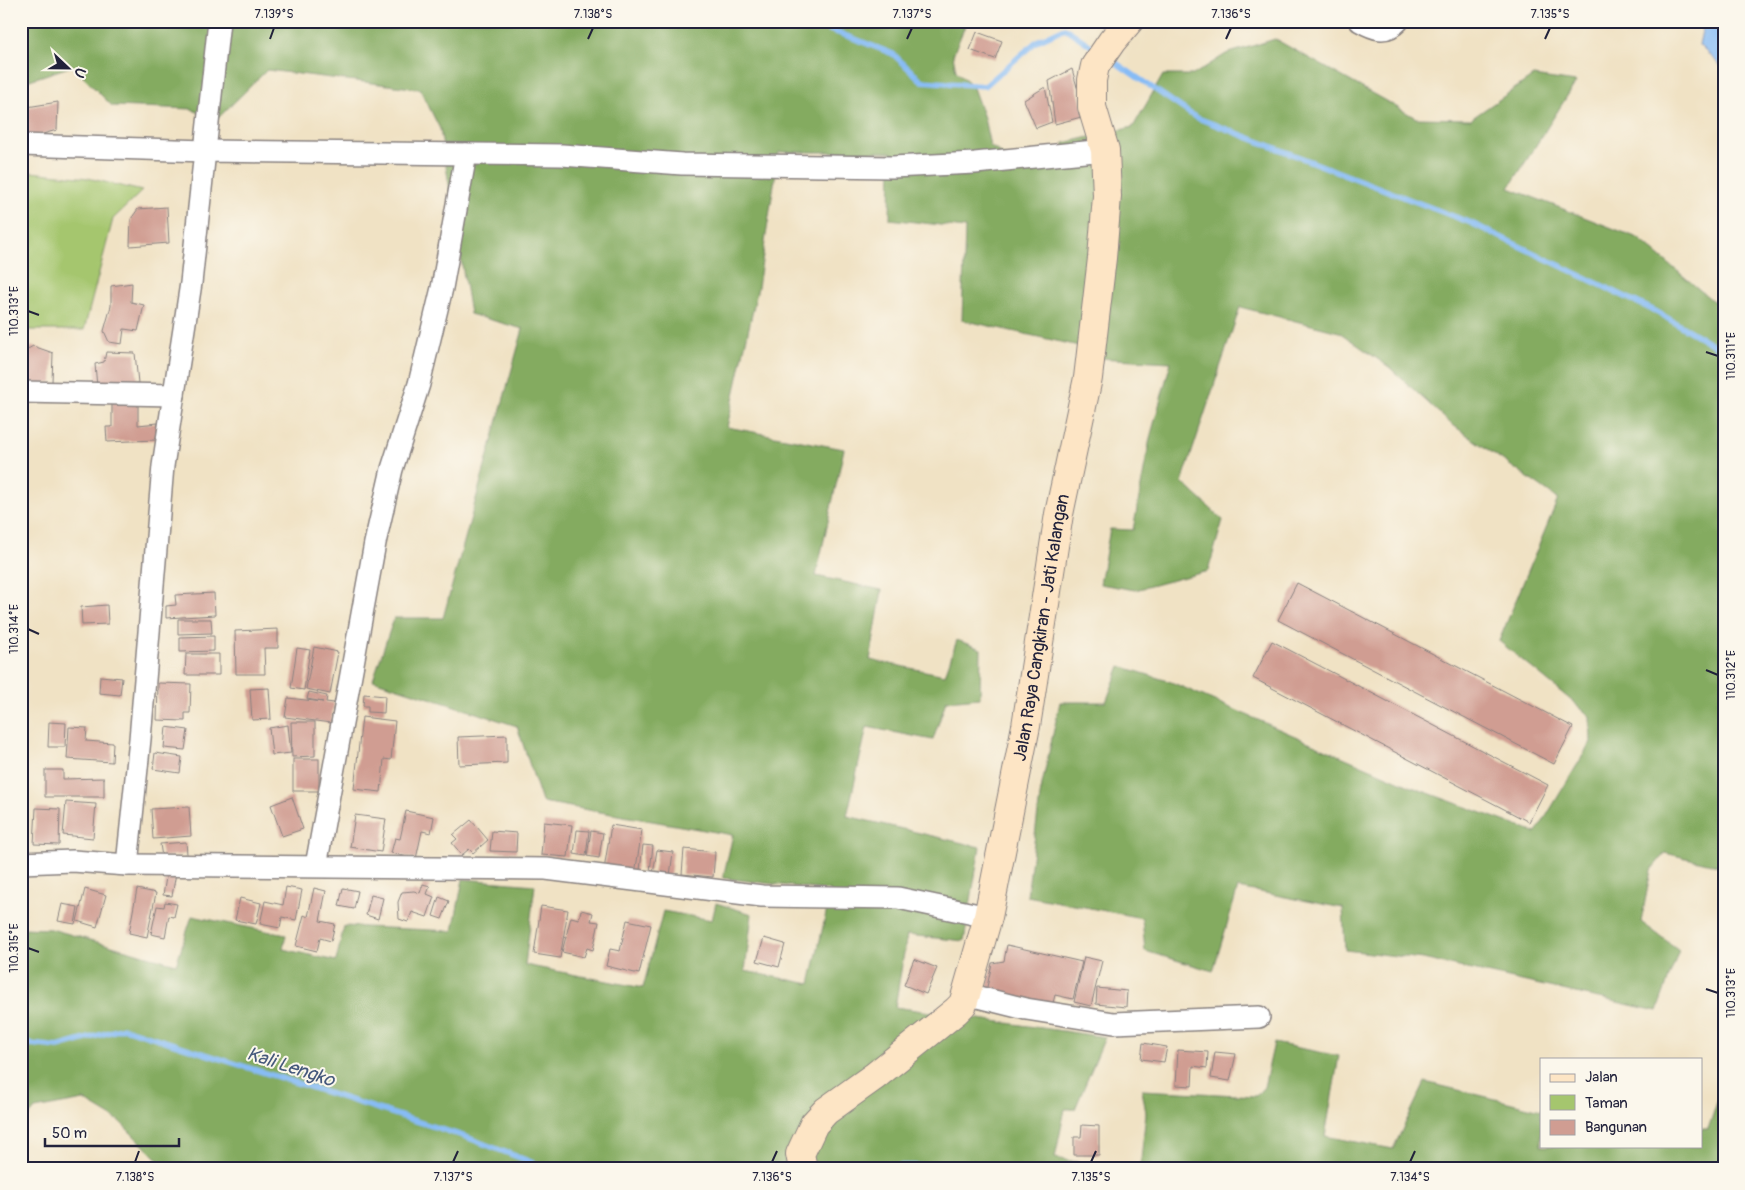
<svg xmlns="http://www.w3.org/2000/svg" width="1745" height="1190" font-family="Pangolin,sans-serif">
<rect width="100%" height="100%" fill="#fbf7ec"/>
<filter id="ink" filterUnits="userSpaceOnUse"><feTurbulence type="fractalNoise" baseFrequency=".02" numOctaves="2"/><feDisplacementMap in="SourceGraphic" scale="10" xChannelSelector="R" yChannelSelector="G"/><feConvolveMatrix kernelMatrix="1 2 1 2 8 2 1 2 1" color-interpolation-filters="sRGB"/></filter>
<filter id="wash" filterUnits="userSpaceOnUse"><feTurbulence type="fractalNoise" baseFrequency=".0096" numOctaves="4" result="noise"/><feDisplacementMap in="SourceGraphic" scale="20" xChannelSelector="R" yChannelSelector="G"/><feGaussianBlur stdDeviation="1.12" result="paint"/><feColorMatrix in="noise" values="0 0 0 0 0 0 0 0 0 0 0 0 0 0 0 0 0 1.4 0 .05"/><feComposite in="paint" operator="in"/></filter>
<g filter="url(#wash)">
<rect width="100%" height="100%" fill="#f0e2c4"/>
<!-- green -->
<path fill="#a5c66e" stroke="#647454" d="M21 171 88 178 142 191 113 219 84 330H21Z"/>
<!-- forest -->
<g fill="#84ab61" stroke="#53664e">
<path d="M21 21H967L953 55 956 71 972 85 984 118 990 146 1024 169 1061 166 1064 143 1133 127 1163 75H1193L1226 54 1275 39 1416 118 1471 119 1533 76 1576 82 1509 188 1638 238 1713 301 1724 300V867L1665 853 1651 870 1641 922 1679 950 1657 1011 1423 959 1345 950 1343 908 1238 888 1213 971 1145 951 1142 918 1027 896 1041 789 1060 702H1106L1120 666 1171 682 1412 787 1536 833 1591 742 1590 716 1499 641 1558 499 1450 423 1389 367 1339 332 1240 307 1182 482 1223 520 1208 571 1135 590 1100 584 1110 529 1133 530 1150 438 1171 362 1097 358 1079 346 962 320 965 228 890 219 891 152H779L758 287 727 427 844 449 816 576 882 590 870 660 945 675 957 640 981 649 980 698 946 701 933 740 867 727 847 816 980 847 964 941 907 935 895 1007 1105 1037 1075 1109H1065L1055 1158 1114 1169H167L119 1121 84 1100 35 1109 21 1126V928L51 929 176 964 192 916 286 935 283 949 336 961 344 926 453 931 463 879 535 885 525 965 643 988 663 911 712 920 716 903 752 914 745 971 810 984 831 891 723 878 733 835 542 802 517 726 373 680 394 618H443L523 329 470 314 440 129 420 89 267 70 213 123 192 109 112 106 72 66 21 83Z"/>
<path d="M1274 1043 1339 1056 1325 1136 1393 1149 1425 1082 1541 1110V1146H1701V1129H1708L1724 1082V1169H1140L1146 1113 1142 1090 1256 1096 1264 1087Z"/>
</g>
<!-- water -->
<path fill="#87bcf5" stroke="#546f98" d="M1707 21H1724V69L1699 45 1702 31Z"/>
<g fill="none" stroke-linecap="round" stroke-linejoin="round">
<!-- stream -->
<g stroke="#87bcf5" stroke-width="5.5">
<path d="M802 21 850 37 893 54 922 81 985 86 1037 41 1065 28 1097 50"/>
<path d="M1109 58 1195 117 1471 223 1655 311 1724 351"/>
<path d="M21 1043 58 1047 124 1028 466 1137 549 1169"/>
<path d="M810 1166H996L1010 1169"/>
</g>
</g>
<g id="blocks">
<!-- building -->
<g fill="#d09d92">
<path d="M977 32 1002 41 995 59 970 50Z"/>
<path d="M1072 69 1085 116 1055 124 1049 81Z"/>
<path d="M1045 87 1052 122 1036 128 1024 100Z"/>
<path d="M58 102 57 130 21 140V108Z"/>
<path d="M167 207 169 243 130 246 131 219 138 209Z"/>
<path d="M132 283 131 302 144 305 138 331 124 329 122 344 109 342 104 331 111 306V286Z"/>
<path d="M33 346 53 353 52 382 21 385V353Z"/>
<path d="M106 352 135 353 138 383 97 387 95 364 104 362Z"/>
<path d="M138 397V425L158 423 156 440 107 442 106 427H112V398Z"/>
<path d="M1297 583 1573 727 1554 764 1278 620Z"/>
<path d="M214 593 215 615 166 618V606L176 605 175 595Z"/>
<path d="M107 605 108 624 82 625 81 607Z"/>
<path d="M178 619H211L212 633 178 634Z"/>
<path d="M278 629V648H264L265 674H236L235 631Z"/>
<path d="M214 636V651L180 652V637Z"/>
<path d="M1272 641 1548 785 1529 822 1253 678Z"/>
<path d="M314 647 338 652 330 694 306 689Z"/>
<path d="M297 648 310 650 304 690 291 688Z"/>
<path d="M186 654H219V675H185Z"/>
<path d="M100 676 122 678 120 695 99 693Z"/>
<path d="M158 683 191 684 190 713H185V721L157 720Z"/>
<path d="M269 688 271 719 252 720 250 689Z"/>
<path d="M309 692 327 696 326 702 334 703 331 723 285 717 288 698 323 702 307 699Z"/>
<path d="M364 694 385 696 384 713 368 712V706H363Z"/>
<path d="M362 717 395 721 391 760 384 759 381 792 354 789Z"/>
<path d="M49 722 66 723 65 747H48Z"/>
<path d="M291 722H315V756L292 757Z"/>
<path d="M288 725 291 753 272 755 269 728Z"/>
<path d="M69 727 87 728 86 741 113 743 112 762 67 759Z"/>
<path d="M166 727 188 730 185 750 164 748Z"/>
<path d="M507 735V763L459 765 458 737Z"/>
<path d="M155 753 182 757 180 773 153 769Z"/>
<rect x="293" y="759" width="26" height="32"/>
<path d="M45 770H63V779L104 778V797H45Z"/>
<path d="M292 797 303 829 282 836 271 805Z"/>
<path d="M66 802 96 804 93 838 63 835Z"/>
<path d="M189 807 191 836 153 839 151 809Z"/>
<path d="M36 808 60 809 59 845 34 844Z"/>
<path d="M406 811 434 817 431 833 422 831 416 859 391 853 395 838 400 839Z"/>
<path d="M355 815 386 819 381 852 350 847Z"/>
<path d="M471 820 488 840 473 853 469 849 462 855 452 843 457 839 453 835Z"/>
<path d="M544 822 572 825 568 857 541 855Z"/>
<path d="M611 825 642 830 635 874 604 870Z"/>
<path d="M577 830 589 831 586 856 574 854Z"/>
<path d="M492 831 517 833 516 852 490 851Z"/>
<path d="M591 831 603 833 599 858 587 856Z"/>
<path d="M186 842 187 854 162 857 160 844Z"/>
<path d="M643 845 653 846 650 871 640 870Z"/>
<path d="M684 849 715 852 713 877 682 874Z"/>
<path d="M657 850 673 852 670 876 653 874Z"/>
<path d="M167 872 176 873 172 896 163 895Z"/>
<path d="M423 884 430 886 427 894 434 897 427 917 412 912 408 922 399 919 398 902 402 892 414 891 420 893Z"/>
<path d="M286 887 302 890 296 920 282 917 280 928 260 924 265 901 283 905Z"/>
<path d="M314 888 326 891 320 921 335 924 331 941 320 938 317 951 296 946 304 915 308 917Z"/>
<path d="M343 888 358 891 354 909 339 906Z"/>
<path d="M85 889 106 895 97 927 77 921Z"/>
<path d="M137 889 156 893 147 937 129 933Z"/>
<path d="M371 895 383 898 378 919 366 915Z"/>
<path d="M439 897 449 901 442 919 433 916Z"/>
<path d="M240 898 261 903 256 924 235 920Z"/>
<path d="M165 902 177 904 174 917 169 916 165 937 151 934 157 906 164 907Z"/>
<path d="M62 904 78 907 75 924 58 921Z"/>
<path d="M541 906 568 910 560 958 534 954Z"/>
<path d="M581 910 593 913 591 921 599 922 593 950 587 948 584 957 562 952 571 917 579 919Z"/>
<path d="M627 920 651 925 639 974 606 966 610 949 620 951Z"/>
<path d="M764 938 785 944 779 967 757 961Z"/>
<path d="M1007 945 1082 962 1073 999 1055 995 1052 1007 986 992 992 963 1004 961Z"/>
<path d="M1084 957 1102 961 1091 1006 1074 1002Z"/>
<path d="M914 959 937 968 926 994 904 985Z"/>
<path d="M1097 988 1127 991 1126 1007 1096 1004Z"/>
<path d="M1143 1043 1167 1047 1164 1062 1141 1059Z"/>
<path d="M1178 1050 1208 1052 1207 1068 1193 1066 1192 1086 1176 1085Z"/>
<path d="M1215 1052 1236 1054 1230 1081 1211 1078Z"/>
<path d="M1082 1125 1099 1126V1155H1074V1137H1081Z"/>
</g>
</g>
</g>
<g filter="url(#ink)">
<use href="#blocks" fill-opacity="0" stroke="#898280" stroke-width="1"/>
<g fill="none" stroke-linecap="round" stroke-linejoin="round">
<defs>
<g id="street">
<path d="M1360 21C1374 29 1386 34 1398 21"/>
<path d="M21 145 205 151 219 21"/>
<path d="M21 392 174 395"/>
<path d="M21 863 73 861 127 865 140 739 163 466 191 283 205 151 562 155 682 164 892 167 975 163 1105 150"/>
<path d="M127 865 546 869 762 896 898 898 988 917"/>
<path d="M316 866 375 543 392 469 419 384 442 288 466 154"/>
<path d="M966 994 1026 1009 1114 1023 1259 1017"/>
</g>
<g id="secondary">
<path id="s1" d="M803 1169 800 1154 814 1124 826 1111 875 1076 956 1011 963 1004 966 994 988 917 1026 726 1059 514 1088 378 1102 258 1107 196 1105 150 1092 107V80L1095 66 1112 41 1129 21"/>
</g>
</defs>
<!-- street casing -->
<use href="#street" stroke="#898280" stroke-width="24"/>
<!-- secondary casing -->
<use href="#secondary" stroke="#898280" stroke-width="30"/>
<!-- street -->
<use href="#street" stroke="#fff" stroke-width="21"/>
<!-- secondary -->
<use href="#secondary" stroke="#fde5c5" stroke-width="28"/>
</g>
</g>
<!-- ticks -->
<path fill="none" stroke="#22223b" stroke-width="2" d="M270 39 274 28M588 39 593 28M907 39 912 28M1226 39 1231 28M1545 39 1550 28M28 311 39 315M1706 352 1718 356M28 629 39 634M1706 670 1718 675M28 948 39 952M1706 989 1718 993M135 1162 139 1151M453 1162 458 1151M772 1162 777 1151M1091 1162 1096 1151M1410 1162 1415 1151"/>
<g text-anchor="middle" stroke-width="4" stroke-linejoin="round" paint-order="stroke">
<!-- street labels -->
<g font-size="18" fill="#22223b" stroke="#fbf7ec">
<text dy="6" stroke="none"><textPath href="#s1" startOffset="625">Jalan Raya Cangkiran - Jati Kalangan</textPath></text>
</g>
<!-- water labels -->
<g font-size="19" font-style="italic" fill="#45587c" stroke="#fbf7ec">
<text transform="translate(291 1066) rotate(18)" y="7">Kali Lengko</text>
</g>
</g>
<!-- margin -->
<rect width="1745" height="1190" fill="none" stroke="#fbf7ec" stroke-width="55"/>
<!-- legend -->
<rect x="1540" y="1058" width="162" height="90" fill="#fbf7ec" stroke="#a4a2a5"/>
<rect x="1550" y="1074" width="25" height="8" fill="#fde5c5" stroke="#a4a2a5"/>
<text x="1585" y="1082" font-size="15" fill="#22223b">Jalan</text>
<rect x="1550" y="1095" width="25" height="15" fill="#a5c66e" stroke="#a4a2a5"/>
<text x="1585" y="1108" font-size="15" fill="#22223b">Taman</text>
<rect x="1550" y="1120" width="25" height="15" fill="#d09d92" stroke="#a4a2a5"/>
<text x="1585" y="1132" font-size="15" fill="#22223b">Bangunan</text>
<!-- north arrow -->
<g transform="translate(68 68) rotate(112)" stroke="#fbf7ec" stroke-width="4" paint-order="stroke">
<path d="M0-4L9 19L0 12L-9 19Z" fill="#22223b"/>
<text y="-8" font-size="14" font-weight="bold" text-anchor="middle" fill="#22223b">U</text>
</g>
<!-- scale -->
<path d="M45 1138v8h134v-8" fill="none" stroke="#22223b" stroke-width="2.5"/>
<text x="52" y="1138" font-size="15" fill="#22223b" stroke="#fbf7ec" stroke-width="4" paint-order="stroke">50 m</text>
<rect x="28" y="28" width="1690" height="1134" fill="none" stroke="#22223b" stroke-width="2"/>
<g font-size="12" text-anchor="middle" fill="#22223b">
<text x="274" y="18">7.139°S</text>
<text x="593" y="18">7.138°S</text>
<text x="912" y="18">7.137°S</text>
<text x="1231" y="18">7.136°S</text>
<text x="1550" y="18">7.135°S</text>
<text transform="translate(14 311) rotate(-90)" y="4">110.313°E</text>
<text transform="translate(1731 356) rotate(-90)" y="4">110.311°E</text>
<text transform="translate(14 629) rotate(-90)" y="4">110.314°E</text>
<text transform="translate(1731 675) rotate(-90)" y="4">110.312°E</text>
<text transform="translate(14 948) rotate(-90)" y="4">110.315°E</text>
<text transform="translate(1731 993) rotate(-90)" y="4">110.313°E</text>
<text x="135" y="1181">7.138°S</text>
<text x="453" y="1181">7.137°S</text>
<text x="772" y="1181">7.136°S</text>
<text x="1091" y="1181">7.135°S</text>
<text x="1410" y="1181">7.134°S</text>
</g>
</svg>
